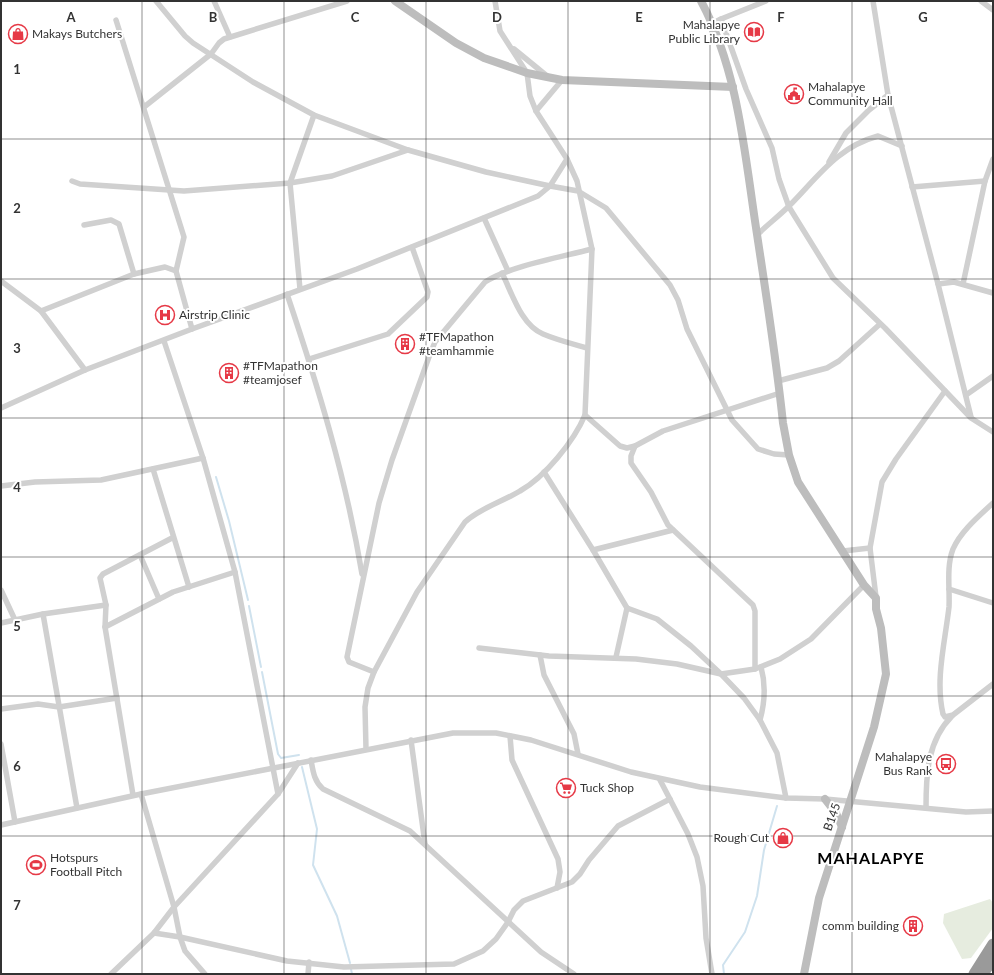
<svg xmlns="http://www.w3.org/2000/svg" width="994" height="975" font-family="Lato,sans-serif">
<rect width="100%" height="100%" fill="#fff"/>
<!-- green -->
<path fill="#e6ecdf" d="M990 899 993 903V928L971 958 962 959 943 923 944 914Z"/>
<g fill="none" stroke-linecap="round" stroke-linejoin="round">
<!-- stream -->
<g stroke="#cfe2ee" stroke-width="2">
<path d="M216 477 229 521 248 600"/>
<path d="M249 606 261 667"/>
<path d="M262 672 278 754 281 758 299 755"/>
<path d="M302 767 317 829 313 865 337 916 350 963"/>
<path d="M351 969 352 974"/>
<path d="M724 974 723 965 745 932 757 896 764 850 777 806"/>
</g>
<!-- street -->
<g stroke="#d0d0d0" stroke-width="5.5">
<path d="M156 1 185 36 193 43 253 82 314 115 408 150 486 172 550 186 578 191 606 208 670 285 678 300 687 329 732 420 758 449 774 454 789 455"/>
<path d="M214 1 230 37"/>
<path d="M873 1 888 95 938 284 971 417"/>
<path d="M981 1 993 10"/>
<path d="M721 19 766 1"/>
<path d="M116 20 184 237 176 271 192 329"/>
<path d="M713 23 721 19 746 89 772 148 779 179 789 207 833 278 885 328 971 418 993 432"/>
<path d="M514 49 547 76"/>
<path d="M144 107 211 54 219 43 224 39 347 1"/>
<path d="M536 111 562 80"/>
<path d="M829 162 846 133 869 110 888 95"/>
<path d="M72 181 80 184 184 191 290 183 332 176 408 150"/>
<path d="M912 187 985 181"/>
<path d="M484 218 508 271"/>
<path d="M84 225 111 220 119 224 134 274"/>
<path d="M757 235C767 225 779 216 789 206 817 178 837 147 878 136L902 146"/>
<path d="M502 273C512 293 521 325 543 334 557 340 573 344 587 348"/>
<path d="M1 281 41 311 85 370"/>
<path d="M938 284 954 282 993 293"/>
<path d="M963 284 985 181 993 159"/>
<path d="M300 289 290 183 314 115"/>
<path d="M287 294C318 386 346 478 362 574"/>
<path d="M41 311 134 274 165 267 176 271"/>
<path d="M164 341 203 458 235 572 278 794"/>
<path d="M309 359 388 334 427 297 428 292 412 247"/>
<path d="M778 381 827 368 839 361 880 324"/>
<path d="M966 395 993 376"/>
<path d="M1 408 85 370 192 329 357 269 538 196 550 186 567 159 536 111 530 96 527 73 500 31 495 1"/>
<path d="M585 415 620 446 627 448 635 446 663 431 780 393"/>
<path d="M635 446 631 456V463L651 492 668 525 753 605 755 611V669"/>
<path d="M153 469 189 587"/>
<path d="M544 472 593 550 627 608 657 619 691 646 721 674 744 698 760 720 777 753 786 798"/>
<path d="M1 486 35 482 101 480 203 458"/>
<path d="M993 503C979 516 961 531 953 549 946 567 950 589 949 607 945 642 935 680 943 714L945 717 953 715 993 684"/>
<path d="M593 550 673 530"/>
<path d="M843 551 870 548"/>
<path d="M140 555 159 599"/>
<path d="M949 589 993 603"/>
<path d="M1 590 15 620"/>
<path d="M876 597 870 548 882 482 896 459 945 391"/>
<path d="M43 614 77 808"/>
<path d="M1 623 43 614 106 605"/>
<path d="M105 627 173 592 235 572"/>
<path d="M479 648 549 656 636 659 677 664 721 674 755 669 780 659 811 639 864 585"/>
<path d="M540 655 544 675 574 734 578 754"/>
<path d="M616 657 627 608"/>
<path d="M374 672 349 662 347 657 379 503 392 460 430 354 435 342 485 282C510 266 562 257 592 249"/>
<path d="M1 709 38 704 59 707 117 698"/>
<path d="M760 720C765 702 766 685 761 667"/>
<path d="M510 736 512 760 558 859 560 872 557 888"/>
<path d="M411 740 425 844"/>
<path d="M1 744 15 822"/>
<path d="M366 749 365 707 368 688 374 672 417 592 465 522C480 508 502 502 520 491 545 477 574 441 585 415L592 249 577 181 567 159"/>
<path d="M311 760C313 771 314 781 323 789L410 831 541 952 574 974"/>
<path d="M660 780 688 834 697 857 703 886 706 938 712 974"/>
<path d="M141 794 174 907 180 937 185 951 205 974"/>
<path d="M133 795 105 627 106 605 100 578 103 574 172 538"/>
<path d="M926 808C926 775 927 741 952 716"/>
<path d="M1 825 141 794 453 733H496L531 740 631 772 700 787 786 798 825 799 966 812 993 811"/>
<path d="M154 933 180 937 287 961 344 967 454 964 483 951 496 939 508 922 514 910 523 901 572 882 580 874 589 860 618 826 670 799"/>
<path d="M111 974 154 933 174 907 278 794 298 763"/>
<path d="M308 974 309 962"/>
</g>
<!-- secondary -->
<g stroke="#bdbdbd" stroke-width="8">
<path d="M395 1 456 43 484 58 527 73 562 80 733 87"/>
<path d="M701 1C737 68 744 147 755 221 765 288 776 356 783 423L789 455 798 482 864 585 876 598V609L881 628 886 674 874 727 819 898 804 974"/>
<path d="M825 799 836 813 842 827"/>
</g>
<!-- highway -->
<g stroke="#9a9a9a" stroke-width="11">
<path d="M974 974 993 944"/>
<path d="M983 974 993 959"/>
</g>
</g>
<!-- grid -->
<path fill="none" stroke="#333" stroke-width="1" stroke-opacity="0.55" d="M142 1V974M284 1V974M426 1V974M568 1V974M710 1V974M852 1V974M1 139H993M1 279H993M1 418H993M1 557H993M1 696H993M1 836H993"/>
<!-- icons -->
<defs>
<symbol id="library-ring" viewBox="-11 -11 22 22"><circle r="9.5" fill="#fff" stroke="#e63946" stroke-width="1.5"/><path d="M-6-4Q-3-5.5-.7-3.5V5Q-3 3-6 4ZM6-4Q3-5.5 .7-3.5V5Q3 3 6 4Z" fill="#e63946"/></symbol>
<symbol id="shop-ring" viewBox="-11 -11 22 22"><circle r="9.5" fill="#fff" stroke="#e63946" stroke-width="1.5"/><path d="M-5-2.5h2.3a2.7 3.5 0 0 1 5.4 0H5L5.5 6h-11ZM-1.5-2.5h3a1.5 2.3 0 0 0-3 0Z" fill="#e63946"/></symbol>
<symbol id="civic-ring" viewBox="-11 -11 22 22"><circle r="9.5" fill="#fff" stroke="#e63946" stroke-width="1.5"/><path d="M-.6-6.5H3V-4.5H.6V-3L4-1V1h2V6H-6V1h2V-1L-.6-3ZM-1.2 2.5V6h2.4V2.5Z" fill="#e63946"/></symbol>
<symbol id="hospital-ring" viewBox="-11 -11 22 22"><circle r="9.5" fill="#fff" stroke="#e63946" stroke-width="1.5"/><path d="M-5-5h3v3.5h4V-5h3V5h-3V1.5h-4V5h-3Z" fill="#e63946"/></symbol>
<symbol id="building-ring" viewBox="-11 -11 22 22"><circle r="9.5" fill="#fff" stroke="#e63946" stroke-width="1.5"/><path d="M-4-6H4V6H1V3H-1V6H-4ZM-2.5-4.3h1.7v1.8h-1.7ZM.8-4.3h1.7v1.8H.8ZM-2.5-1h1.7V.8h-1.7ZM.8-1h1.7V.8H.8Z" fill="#e63946"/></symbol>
<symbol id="bus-ring" viewBox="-11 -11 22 22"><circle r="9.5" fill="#fff" stroke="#e63946" stroke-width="1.5"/><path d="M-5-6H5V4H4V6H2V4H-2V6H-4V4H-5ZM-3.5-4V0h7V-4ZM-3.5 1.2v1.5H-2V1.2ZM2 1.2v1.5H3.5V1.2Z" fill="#e63946"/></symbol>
<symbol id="supermarket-ring" viewBox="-11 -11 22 22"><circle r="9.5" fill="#fff" stroke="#e63946" stroke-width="1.5"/><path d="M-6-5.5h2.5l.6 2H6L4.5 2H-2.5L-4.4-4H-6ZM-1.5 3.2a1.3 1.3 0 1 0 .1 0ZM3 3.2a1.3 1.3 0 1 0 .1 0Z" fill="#e63946"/></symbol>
<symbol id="stadium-ring" viewBox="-11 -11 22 22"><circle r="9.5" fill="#fff" stroke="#e63946" stroke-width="1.5"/><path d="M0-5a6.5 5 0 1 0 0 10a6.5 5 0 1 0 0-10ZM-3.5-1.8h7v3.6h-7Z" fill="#e63946"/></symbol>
</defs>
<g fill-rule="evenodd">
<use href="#library-ring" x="743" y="21" width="22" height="22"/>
<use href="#shop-ring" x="7" y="23" width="22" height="22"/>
<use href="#civic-ring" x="783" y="83" width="22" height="22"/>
<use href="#hospital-ring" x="154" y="304" width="22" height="22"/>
<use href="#building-ring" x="394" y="333" width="22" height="22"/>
<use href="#building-ring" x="218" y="362" width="22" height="22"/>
<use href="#bus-ring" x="935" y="753" width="22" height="22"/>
<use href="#supermarket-ring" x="555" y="777" width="22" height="22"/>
<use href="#shop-ring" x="772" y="827" width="22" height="22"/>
<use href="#stadium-ring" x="25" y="854" width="22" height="22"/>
<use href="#building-ring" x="902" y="915" width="22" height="22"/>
</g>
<g text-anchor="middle" stroke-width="4" stroke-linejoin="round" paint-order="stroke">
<!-- poi labels -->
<g font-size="12" fill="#333" stroke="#fff" text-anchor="start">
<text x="740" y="29" text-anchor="end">Mahalapye<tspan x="740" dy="14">Public Library</tspan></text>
<text x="32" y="38">Makays Butchers</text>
<text x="808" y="91">Mahalapye<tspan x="808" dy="14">Community Hall</tspan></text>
<text x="179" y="319">Airstrip Clinic</text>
<text x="419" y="341">#TFMapathon<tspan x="419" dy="14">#teamhammie</tspan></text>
<text x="243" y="370">#TFMapathon<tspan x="243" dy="14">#teamjosef</tspan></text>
<text x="932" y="761" text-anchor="end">Mahalapye<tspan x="932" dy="14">Bus Rank</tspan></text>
<text x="580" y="792">Tuck Shop</text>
<text x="769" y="842" text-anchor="end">Rough Cut</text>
<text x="50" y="862">Hotspurs<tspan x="50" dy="14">Football Pitch</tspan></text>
<text x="899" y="930" text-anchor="end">comm building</text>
</g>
<!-- street labels -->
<g font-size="12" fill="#333" stroke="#fff">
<text transform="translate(832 817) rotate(-71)" y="4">B145</text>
</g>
<!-- district labels -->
<g font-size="16" font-weight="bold" letter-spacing="1" fill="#000" stroke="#fff">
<text x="871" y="864">MAHALAPYE</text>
</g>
</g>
<g font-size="13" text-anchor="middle" font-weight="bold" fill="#333" stroke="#fff" stroke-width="4" stroke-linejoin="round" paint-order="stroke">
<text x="71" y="22">A</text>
<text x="213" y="22">B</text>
<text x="355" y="22">C</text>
<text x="497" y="22">D</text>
<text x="639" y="22">E</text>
<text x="781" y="22">F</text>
<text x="923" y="22">G</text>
<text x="17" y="74">1</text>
<text x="17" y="213">2</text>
<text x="17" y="353">3</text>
<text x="17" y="492">4</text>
<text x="17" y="631">5</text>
<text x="17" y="771">6</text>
<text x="17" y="910">7</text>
</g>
<!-- border -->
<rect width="994" height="975" fill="none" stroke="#333333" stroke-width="4"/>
</svg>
